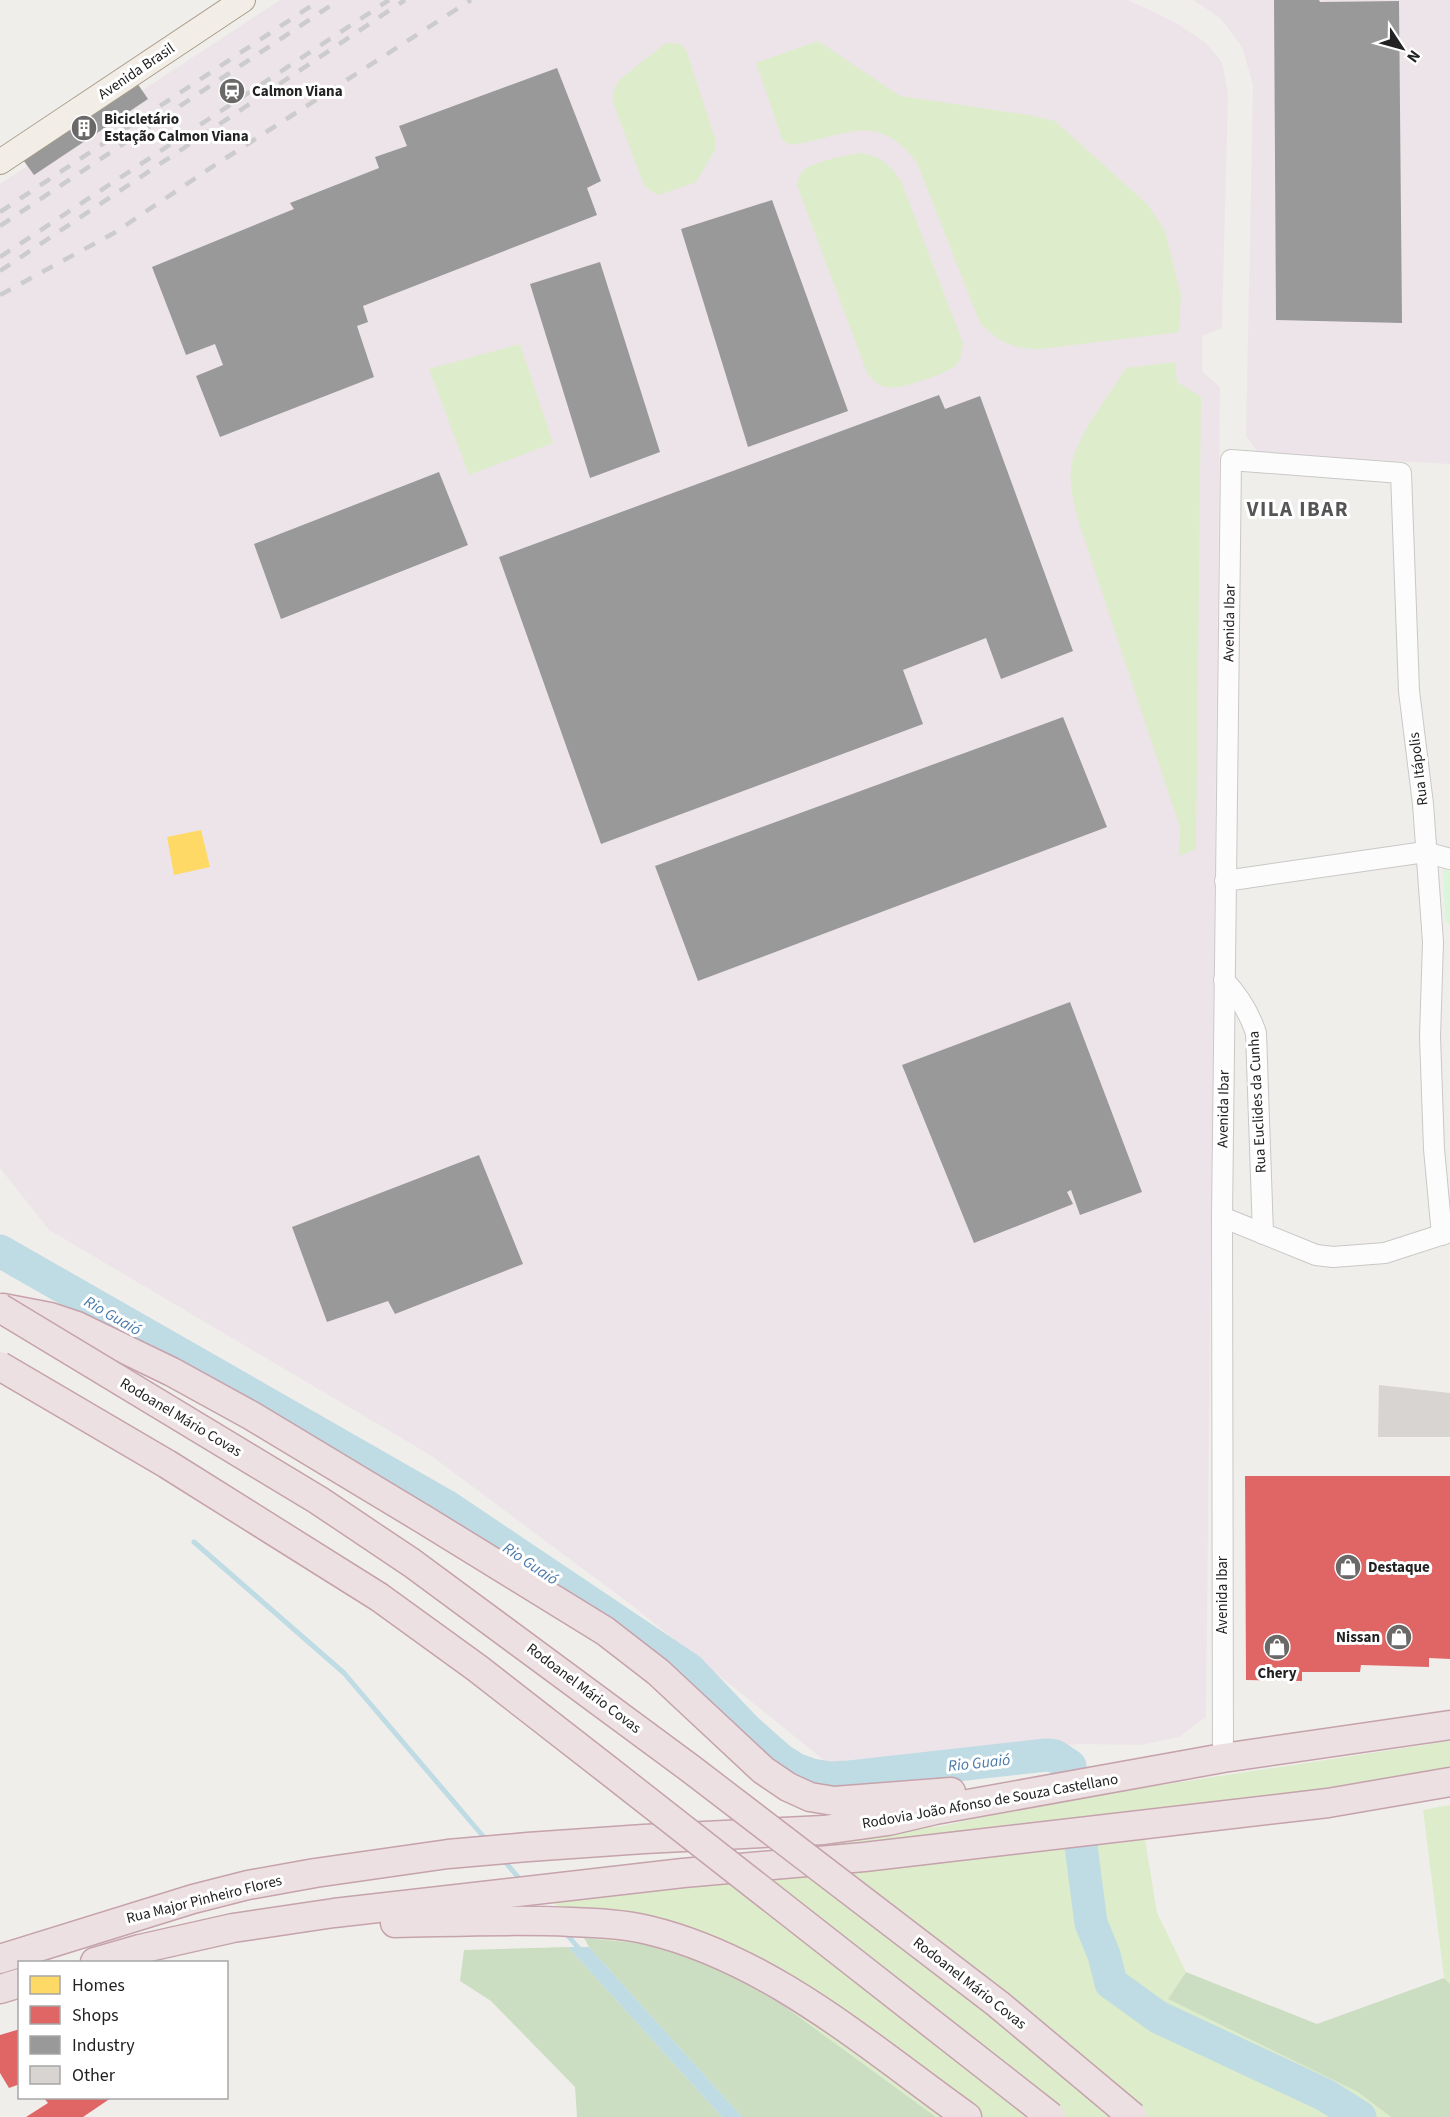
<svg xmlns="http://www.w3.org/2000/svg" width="1450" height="2117" font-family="'Source Sans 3',sans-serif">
<rect width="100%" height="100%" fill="#f0eeeb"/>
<!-- industrial -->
<g fill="#ede4e9">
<path d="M280 0H1128L1175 22 1206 43 1222 62 1228 93 1222 328 1202 336V371L1220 387 1206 1717 1179 1737 1141 1745 1079 1744 835 1769 634 1607 430 1455 49 1230 0 1168V184Z"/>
<path d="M1193 0H1450V464L1259 454 1246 436 1253 85 1242 47 1220 18Z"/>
</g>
<!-- grass -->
<g fill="#ddeccb">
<path d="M818 41 900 96 1029 115 1055 121 1148 205 1165 231 1181 295 1179 332 1041 349C1013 349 1000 343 980 323L917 163C877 109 844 137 792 145L783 141 756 63Z"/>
<path d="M666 43 680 44 686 50 716 141 715 150 696 182 659 195 650 191 644 185 614 105 613 93 619 80Z"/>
<path d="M860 153C882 157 888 163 901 181L963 343C962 351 962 360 956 365 946 374 898 391 885 387 877 385 872 379 867 373L797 185C798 180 799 175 803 171 811 162 847 155 860 153Z"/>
<path d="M520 344 553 443 469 475 429 369Z"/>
<path d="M1175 362 1177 382 1201 397 1196 849 1179 856 1180 828 1080 526C1075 506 1067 483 1072 462 1079 433 1110 394 1126 368Z"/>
<path d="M1450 1741V1773L1385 1786 835 1848 817 1838 942 1826 1043 1803Z"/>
<path d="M1450 1805V1984L1444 1978 1423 1810Z"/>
<path d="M1145 1839 1157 1913 1186 1972 1168 1999 1359 2092 1391 2117H936L784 2006 647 1944 584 1938 553 1901Z"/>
</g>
<!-- forest -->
<g fill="#cbdec1">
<path d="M584 1938 647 1944 693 1958 734 1977 784 2006 936 2117H742L589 1947Z"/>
<path d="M568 1947 722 2117H577L575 2087 491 2001 460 1981 464 1950Z"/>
<path d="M1186 1972 1317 2024 1444 1978 1450 1984V2117H1391L1358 2092 1168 1999Z"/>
</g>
<!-- park -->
<path fill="#daf5da" d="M1443 868 1450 872V926L1445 920Z"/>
<!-- water -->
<path fill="#bfdbe3" d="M568 1947H589L742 2117H722Z"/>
<!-- homes -->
<path fill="#ffd966" d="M201 830 210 867 174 875 167 837Z"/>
<!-- shops -->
<g fill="#e06666">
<path d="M1245 1476H1450V1659L1429 1658V1667L1361 1665 1360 1672H1302V1681L1246 1680Z"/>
<path d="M20 2029V2084L9 2088 0 2073V2035Z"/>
<path d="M44 2098H111L83 2117H26L48 2103Z"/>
</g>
<!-- industry -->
<g fill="#999">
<path d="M1274 0H1319L1320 2 1399 1 1402 323 1276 320Z"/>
<path d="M557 68 601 181 587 188 597 215 363 306 368 322 357 326 374 377 220 437 196 376 223 365 215 344 186 355 152 267 294 209 290 203 379 168 375 157 407 146 399 126Z"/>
<path d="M135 80 148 99 34 175 21 157Z"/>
<path d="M772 200 848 411 748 447 681 229Z"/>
<path d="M600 262 660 452 590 478 530 284Z"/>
<path d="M939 395 945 409 980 396 1073 651 1001 679 986 638 903 670 923 724 601 844 499 557Z"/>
<path d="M439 472 468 545 281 619 254 544Z"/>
<path d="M1063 717 1107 827 698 981 655 866Z"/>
<path d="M1070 1002 1142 1192 1080 1215 1071 1190 1067 1192 1073 1204 974 1243 902 1065Z"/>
<path d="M479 1155 523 1264 395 1314 388 1301 327 1322 292 1227Z"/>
</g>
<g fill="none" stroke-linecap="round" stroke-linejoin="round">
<!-- stream -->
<g stroke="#bfdbe3" stroke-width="5">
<path d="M194 1542 344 1673 488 1842"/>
<path d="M502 1858 523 1883"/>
<path d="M564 1931 581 1951"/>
</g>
<!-- river -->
<g stroke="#bfdbe3" stroke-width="33">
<path d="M0 1251 446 1506 690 1670 746 1729 781 1760 795 1769 812 1775 830 1778 850 1777 1046 1755 1055 1756 1070 1766"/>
<path d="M1081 1846 1091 1923 1104 1955 1111 1983 1158 2017 1325 2095 1360 2117"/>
</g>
</g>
<!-- building -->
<path fill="#d7d4d2" d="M1379 1385 1450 1393V1437H1378Z"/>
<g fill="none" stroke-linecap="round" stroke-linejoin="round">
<defs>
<g id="minor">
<path d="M1225 881 1425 852 1450 859"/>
<path d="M1224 980C1239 996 1249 1012 1256 1033L1263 1234"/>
<path d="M1222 1217 1316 1255 1333 1257 1385 1253 1450 1232"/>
<path d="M1223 1758 1222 1217 1231 460 1401 473 1409 691 1423 804 1433 942 1430 1037 1434 1149 1442 1235"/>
</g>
<path id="major" d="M0 162 243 0"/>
<g id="highway">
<path d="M3 1308 50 1317 77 1326 172 1372 252 1416 423 1519 605 1631 658 1672 763 1770 788 1787 810 1797 834 1801 951 1792"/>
<path d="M395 1923C453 1922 513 1919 571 1922 597 1923 623 1924 648 1930 769 1959 868 2046 967 2117"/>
<path d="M0 1959 193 1899 248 1885 315 1873 448 1854 528 1847 644 1839 824 1830 888 1821 935 1810 1223 1758 1450 1725"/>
<path d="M95 1962 140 1949 233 1928 334 1913 683 1873 864 1857 1328 1803 1450 1782"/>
<path d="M0 1989 20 1983"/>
</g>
</defs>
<!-- minor casing -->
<use href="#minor" stroke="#c9c8c7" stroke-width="22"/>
<!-- major casing -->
<use href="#major" stroke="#a79c86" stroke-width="26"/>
<!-- highway casing -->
<use href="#highway" stroke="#c5a2ac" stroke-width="31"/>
<!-- minor -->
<use href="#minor" stroke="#fdfcfc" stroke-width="20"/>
<!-- major -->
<use href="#major" stroke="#f3ede7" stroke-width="24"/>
<!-- highway -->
<use href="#highway" stroke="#ece0e2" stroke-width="28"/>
<!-- rail -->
<g stroke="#ccc" stroke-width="4.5" stroke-dasharray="12 12" stroke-linecap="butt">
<path d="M0 212 320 0"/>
<path d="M0 226 339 0"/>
<path d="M0 257 389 0"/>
<path d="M0 271 405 0"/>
<path d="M0 295 114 233 215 165 471 0"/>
</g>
<defs>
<g id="highway-bridge">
<path d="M0 1308 318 1500 412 1563 691 1769 998 2004 1133 2117"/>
<path d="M0 1366 167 1464 379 1597 477 1668 608 1770 1051 2117"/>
</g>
</defs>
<!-- highway-bridge casing -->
<use href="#highway-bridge" stroke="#c5a2ac" stroke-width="31" stroke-linecap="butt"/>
<!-- highway-bridge -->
<use href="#highway-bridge" stroke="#ece0e2" stroke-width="28"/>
</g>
<!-- icons -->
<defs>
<symbol id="station-disc" viewBox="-11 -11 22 22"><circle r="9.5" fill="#6a6968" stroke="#fff"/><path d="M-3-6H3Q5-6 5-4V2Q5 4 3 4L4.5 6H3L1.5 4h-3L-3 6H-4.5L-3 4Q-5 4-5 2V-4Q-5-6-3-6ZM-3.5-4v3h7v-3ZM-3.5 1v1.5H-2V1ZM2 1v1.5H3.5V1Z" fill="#fff"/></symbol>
<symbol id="building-disc" viewBox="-11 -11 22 22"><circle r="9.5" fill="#6a6968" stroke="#fff"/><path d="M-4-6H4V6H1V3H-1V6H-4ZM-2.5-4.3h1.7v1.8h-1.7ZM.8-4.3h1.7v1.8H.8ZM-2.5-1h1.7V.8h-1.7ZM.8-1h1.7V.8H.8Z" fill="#fff"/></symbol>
<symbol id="shop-disc" viewBox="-11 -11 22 22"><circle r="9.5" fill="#6a6968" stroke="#fff"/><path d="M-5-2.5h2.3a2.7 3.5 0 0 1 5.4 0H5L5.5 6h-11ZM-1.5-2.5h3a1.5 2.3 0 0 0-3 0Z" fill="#fff"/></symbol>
</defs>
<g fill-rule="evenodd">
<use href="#station-disc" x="217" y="76" width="30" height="30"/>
<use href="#building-disc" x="69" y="113" width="30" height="30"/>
<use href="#shop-disc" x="1333" y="1552" width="30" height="30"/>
<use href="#shop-disc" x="1384" y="1622" width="30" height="30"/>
<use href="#shop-disc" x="1262" y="1632" width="30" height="30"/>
</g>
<g text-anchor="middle" stroke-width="6" stroke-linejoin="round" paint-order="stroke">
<!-- street labels -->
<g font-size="15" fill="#222" stroke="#fff">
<text transform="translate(136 71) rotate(-34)" y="5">Avenida Brasil</text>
<text transform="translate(1229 623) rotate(-89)" y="5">Avenida Ibar</text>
<text transform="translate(1418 769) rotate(-97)" y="5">Rua Itápolis</text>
<text transform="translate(1257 1102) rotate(-93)" y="5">Rua Euclides da Cunha</text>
<text transform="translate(1223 1109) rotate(-89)" y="5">Avenida Ibar</text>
<text transform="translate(181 1417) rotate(31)" y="5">Rodoanel Mário Covas</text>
<text transform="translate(1222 1595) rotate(-90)" y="5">Avenida Ibar</text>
<text transform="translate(584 1688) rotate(37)" y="5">Rodoanel Mário Covas</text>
<text transform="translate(990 1801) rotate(-10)" y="5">Rodovia João Afonso de Souza Castellano</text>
<text transform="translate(204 1899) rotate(-14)" y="5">Rua Major Pinheiro Flores</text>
<text transform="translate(970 1983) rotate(38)" y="5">Rodoanel Mário Covas</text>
</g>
<!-- poi labels -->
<g font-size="15" font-weight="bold" fill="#222" stroke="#fff" text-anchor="start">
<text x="252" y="96">Calmon Viana</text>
<text x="104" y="124">Bicicletário<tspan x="104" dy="17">Estação Calmon Viana</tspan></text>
<text x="1368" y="1572">Destaque</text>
<text x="1380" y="1642" text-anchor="end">Nissan</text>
<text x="1277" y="1678" text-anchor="middle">Chery</text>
</g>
<!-- water labels -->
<g font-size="16" font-style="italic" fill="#4a7aab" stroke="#fff">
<text transform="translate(113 1315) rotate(30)" y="6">Rio Guaió</text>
<text transform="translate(531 1563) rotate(34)" y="6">Rio Guaió</text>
<text transform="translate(979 1762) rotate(-6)" y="6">Rio Guaió</text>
</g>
<!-- district labels -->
<g font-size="21" font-weight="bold" letter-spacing="1.5" fill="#555" stroke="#fff">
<text x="1298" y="516">VILA IBAR</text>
</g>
</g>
<!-- legend -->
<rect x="18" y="1961" width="210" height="138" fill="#ffffff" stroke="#a7a7a7" stroke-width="1.5"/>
<rect x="30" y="1976" width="30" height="18" fill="#ffd966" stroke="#a7a7a7" stroke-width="1.5"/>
<text x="72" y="1991" font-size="18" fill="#222222">Homes</text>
<rect x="30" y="2006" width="30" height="18" fill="#e06666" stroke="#a7a7a7" stroke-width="1.5"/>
<text x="72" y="2021" font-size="18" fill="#222222">Shops</text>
<rect x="30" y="2036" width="30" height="18" fill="#999999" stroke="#a7a7a7" stroke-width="1.5"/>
<text x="72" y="2051" font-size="18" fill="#222222">Industry</text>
<rect x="30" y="2066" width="30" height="18" fill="#d7d4d2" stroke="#a7a7a7" stroke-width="1.5"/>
<text x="72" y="2081" font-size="18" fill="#222222">Other</text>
<!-- north arrow -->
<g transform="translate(1402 48) rotate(126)" stroke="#ffffff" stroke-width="4.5" paint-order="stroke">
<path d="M0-4.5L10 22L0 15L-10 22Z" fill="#222222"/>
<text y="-9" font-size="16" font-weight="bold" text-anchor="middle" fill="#222222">N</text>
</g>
</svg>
